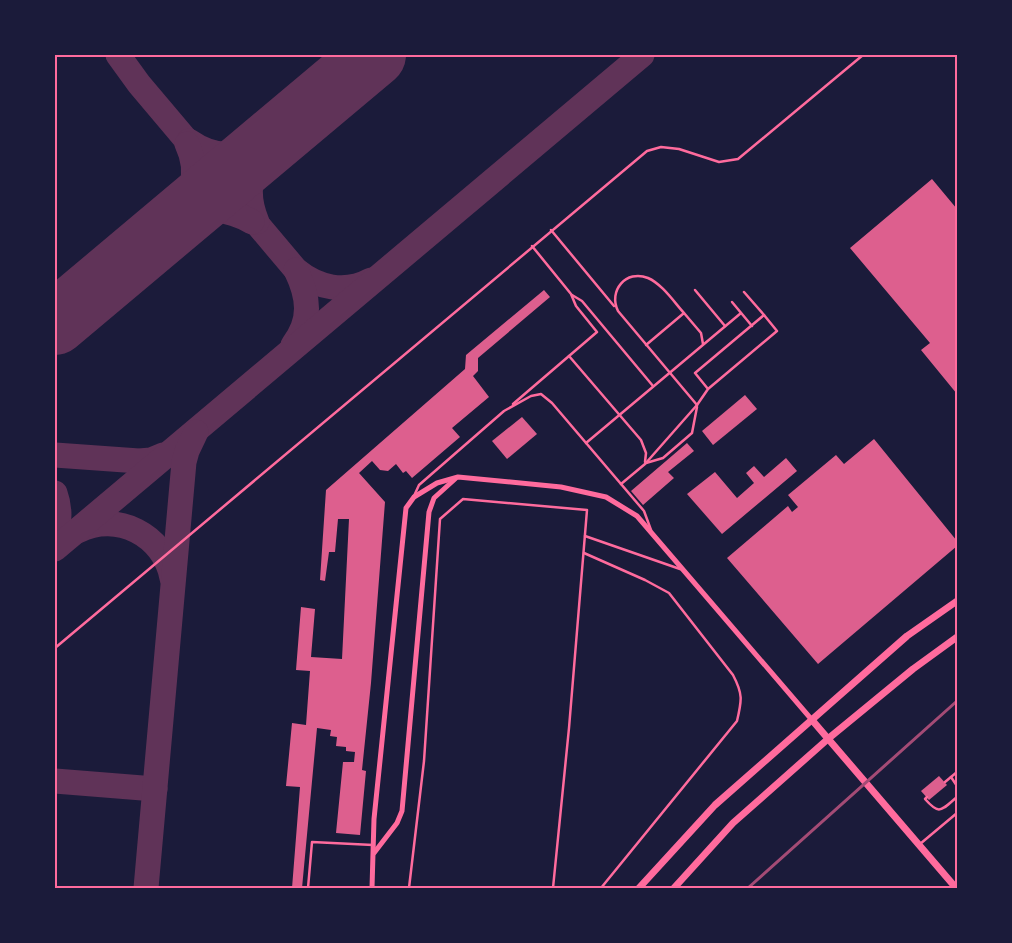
<svg xmlns="http://www.w3.org/2000/svg" width="1012" height="943" font-family="Signika,sans-serif">
<rect width="100%" height="100%" fill="#1b1b3a"/>
<g fill="none" stroke-linecap="round" stroke-linejoin="round">
<!-- taxiway -->
<g stroke="#603358" stroke-width="25">
<path d="M118 55 139 84 296 270C318 288 345 294 371 280"/>
<path d="M189 141C219 162 243 156 273 140"/>
<path d="M257 222C243 188 252 168 273 140"/>
<path d="M169 227C188 199 203 178 187 144"/>
<path d="M169 227C200 210 220 203 252 222"/>
<path d="M293 345C312 320 309 297 296 270"/>
<path d="M55 455 139 461 151 460 163 455"/>
<path d="M55 493C60 507 60 523 55 537"/>
<path d="M78 531C117 511 164 535 172 578"/>
<path d="M55 549 642 55"/>
<path d="M55 781 155 789"/>
<path d="M146 888 184 462 187 451 196 432"/>
</g>
<!-- runway -->
<path stroke="#603358" stroke-width="64" d="M55 323 374 55"/>
</g>
<!-- building -->
<g fill="#dd5f8e">
<path d="M932 179 957 209V394L921 350 930 343 850 248Z"/>
<path d="M544 290 550 297 478 358V371L473 376 489 397 452 428 460 437 412 478 406 471 403 473 396 464 388 471 380 470 372 461 359 473 385 502 371 683 362 770 366 771 360 835 336 833 343 762H354L355 752 346 751V747L336 746 337 737 330 736 331 730 317 728 302 888H292L300 787 286 786 292 723 306 725 310 671 296 670 301 607 315 609 311 657 342 659 349 519H338L335 552H329L325 581 320 580 326 490 465 369 466 355Z"/>
<path d="M745 395 757 409 713 445 702 431Z"/>
<path d="M522 417 537 434 507 459 492 441Z"/>
<path d="M874 439 957 541V546L818 664 727 558 788 506 792 512 798 507 788 495 836 455 844 464Z"/>
<path d="M687 443 694 451 668 472 674 478 643 505 631 491Z"/>
<path d="M786 458 797 471 722 534 687 494 715 472 737 498 754 483 746 473 754 466 764 477Z"/>
<path d="M939 776 947 785 929 800 921 791Z"/>
</g>
<g fill="none" stroke-linecap="round" stroke-linejoin="round">
<!-- service -->
<g stroke="#ff6b9d" stroke-width="2.5">
<path d="M551 230 614 306"/>
<path d="M695 290 725 326"/>
<path d="M744 292 764 315"/>
<path d="M572 295 582 301 653 386"/>
<path d="M732 302 752 326"/>
<path d="M684 313C674 302 662 284 648 278 626 269 608 291 618 311L697 405"/>
<path d="M646 345 684 313 701 333 703 344"/>
<path d="M569 356 641 440 646 453 645 462"/>
<path d="M513 404 597 332 576 306 571 294 532 246"/>
<path d="M586 443 741 313"/>
<path d="M646 463 663 458 692 433 697 407"/>
<path d="M621 484 645 464 697 405 708 389 777 331 764 315 695 373 708 389"/>
<path d="M414 496 419 485 504 411 531 396 541 394 552 403 644 511 651 530"/>
<path d="M585 536 680 569"/>
<path d="M584 553 645 580 669 593 733 675C743 694 742 700 737 721L601 888"/>
<path d="M55 648 647 151 661 147 679 149 719 162 738 159 863 55"/>
<path d="M957 772 951 777 957 786"/>
<path d="M945 782 951 777"/>
<path d="M927 797 925 799C940 816 941 810 957 797"/>
<path d="M920 844 957 813"/>
<path d="M308 888 312 842 373 845"/>
<path d="M409 888 424 761 440 519 463 499 587 510 569 728 553 888"/>
</g>
<!-- minor -->
<g stroke="#ff6b9d" stroke-width="5">
<path d="M374 853 397 823 402 811 429 512 434 498 455 479"/>
<path d="M372 888 374 819 406 508 414 497 437 483 458 477 561 487 606 497 637 516 812 720"/>
</g>
<!-- secondary -->
<g stroke="#ff6b9d" stroke-width="7">
<path d="M812 720 956 888"/>
<path d="M639 888 715 805 907 636 957 601"/>
<path d="M674 888 733 823 829 738 913 669 957 637"/>
</g>
<!-- rail -->
<path stroke="#a44b75" stroke-width="3" d="M748 888 957 701"/>
</g>
<!-- border -->
<rect width="1012" height="943" fill="none" stroke="#1b1b3a" stroke-width="112"/>
<rect x="56" y="56" width="900" height="831" fill="none" stroke="#ff6b9d" stroke-width="2"/>
</svg>
